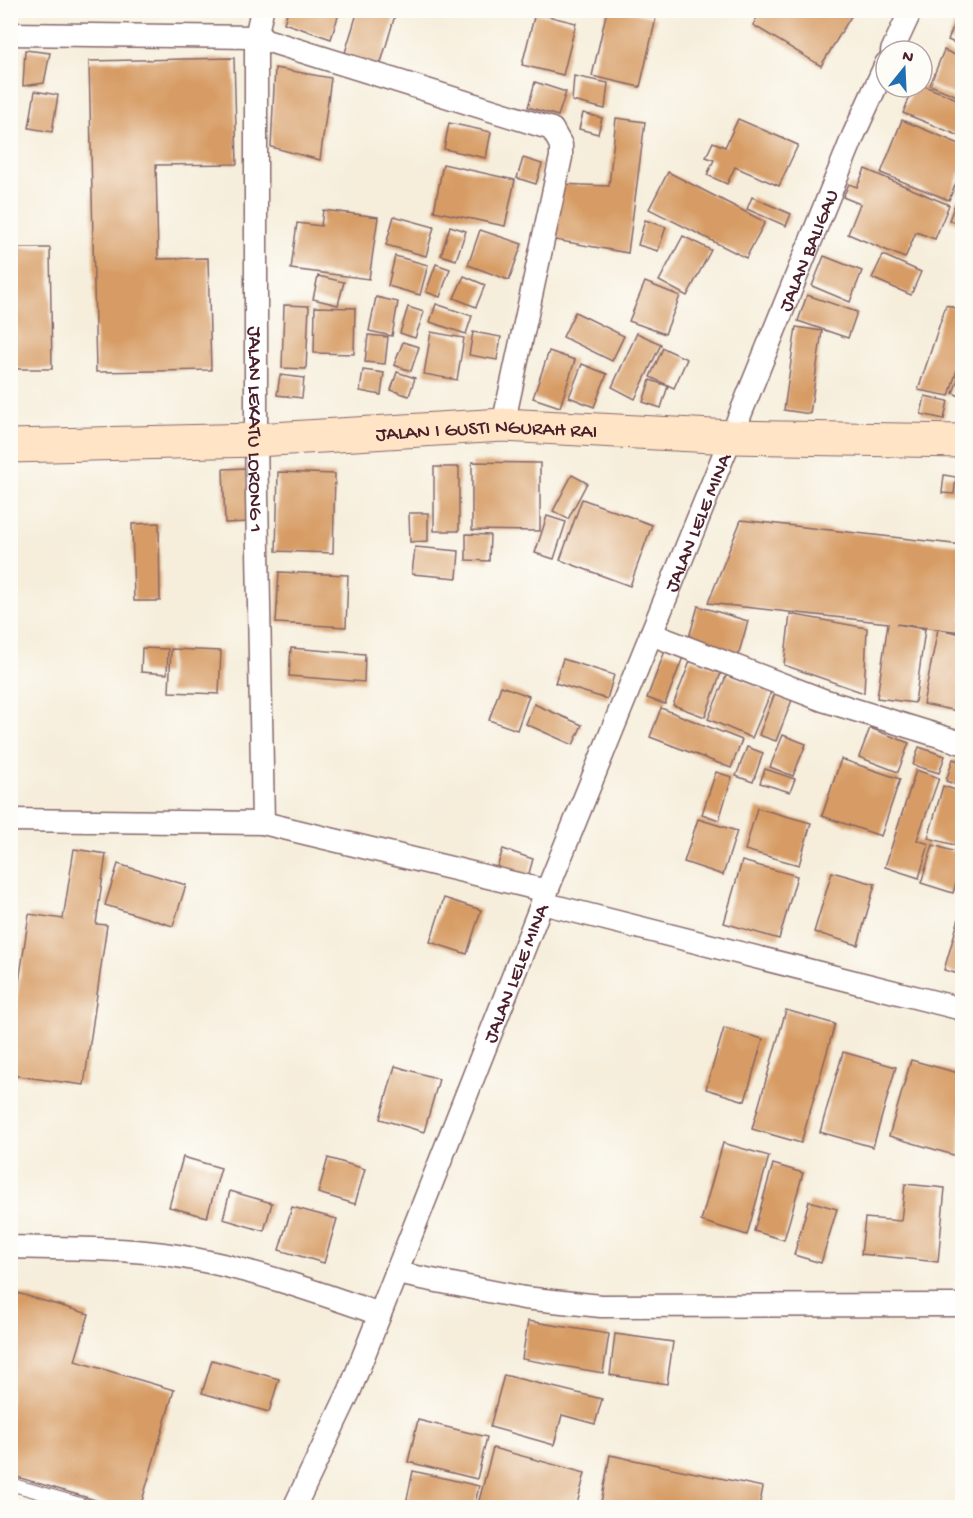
<svg xmlns="http://www.w3.org/2000/svg" width="973" height="1518" font-family="'Gochi Hand',sans-serif">
<rect width="100%" height="100%" fill="#fdfcf7"/>
<filter id="ink" filterUnits="userSpaceOnUse"><feTurbulence type="fractalNoise" baseFrequency=".0167" numOctaves="2"/><feDisplacementMap in="SourceGraphic" scale="12" xChannelSelector="R" yChannelSelector="G"/><feConvolveMatrix kernelMatrix="1 2 1 2 8 2 1 2 1" color-interpolation-filters="sRGB"/></filter>
<filter id="wash" filterUnits="userSpaceOnUse"><feTurbulence type="fractalNoise" baseFrequency=".008" numOctaves="4" result="noise"/><feDisplacementMap in="SourceGraphic" scale="24" xChannelSelector="R" yChannelSelector="G"/><feGaussianBlur stdDeviation="1.35" result="paint"/><feColorMatrix in="noise" values="0 0 0 0 0 0 0 0 0 0 0 0 0 0 0 0 0 1.4 0 .05"/><feComposite in="paint" operator="in"/></filter>
<g filter="url(#wash)">
<rect width="100%" height="100%" fill="#f6eedb"/>
<g id="blocks">
<!-- building -->
<g fill="#d79c65">
<path d="M288 10H340L331 39 284 23Z"/>
<path d="M358 10 396 12 380 66 344 56Z"/>
<path d="M607 10H623L656 18 640 87 592 76Z"/>
<path d="M761 10H849L853 13 821 66 753 25Z"/>
<path d="M959 12 962 13V46L948 40Z"/>
<path d="M535 13 576 23 563 75 522 65Z"/>
<path d="M25 50 50 53 44 83 23 86Z"/>
<path d="M944 50 962 58V98L930 85Z"/>
<path d="M234 58 237 164 156 165 158 259 208 258 211 370 96 372 89 61Z"/>
<path d="M275 68 331 78 320 160 271 147Z"/>
<path d="M574 76 608 83 605 109 572 101Z"/>
<path d="M535 82 566 92 558 116 528 107Z"/>
<path d="M922 85 962 101V137L903 113 914 87H922Z"/>
<path d="M35 91 58 95 52 132 29 128Z"/>
<path d="M583 113 602 118 598 134 579 129Z"/>
<path d="M616 118 645 122 628 253 555 240 558 184 609 186Z"/>
<path d="M738 119 798 145 779 186 735 167 727 184 707 175 714 160 706 157 713 142 725 147Z"/>
<path d="M902 120 962 145V168L949 200 881 173Z"/>
<path d="M449 123 491 132 486 158 444 149Z"/>
<path d="M523 158 542 164 536 184 517 178Z"/>
<path d="M443 164 515 180 505 226 434 211Z"/>
<path d="M865 169 949 205 935 239 916 232 905 258 848 234 860 204 843 197 849 184 857 187Z"/>
<path d="M668 172 765 222 746 258 649 209Z"/>
<path d="M962 181V195L957 192Z"/>
<path d="M752 197 791 214 786 226 747 209Z"/>
<path d="M957 199 962 201V225L949 220Z"/>
<path d="M323 210 378 217 369 279 291 269 297 223 321 226Z"/>
<path d="M394 216 434 227 426 256 386 245Z"/>
<path d="M645 220 666 227 658 251 638 245Z"/>
<path d="M450 226 466 231 456 260 441 255Z"/>
<path d="M480 230 522 244 509 280 468 265Z"/>
<path d="M683 236 711 250 687 296 659 281Z"/>
<path d="M10 248H50L52 369H10Z"/>
<path d="M883 255 921 272 911 295 872 278Z"/>
<path d="M395 256 428 265 420 295 388 286Z"/>
<path d="M824 256 862 271 850 302 812 286Z"/>
<path d="M436 264 450 269 440 297 426 292Z"/>
<path d="M318 276 344 282 338 305 313 299Z"/>
<path d="M464 276 485 285 476 307 454 298Z"/>
<path d="M645 282 680 296 665 334 629 321Z"/>
<path d="M807 295 857 312 848 338 798 321Z"/>
<path d="M376 297 398 302 392 336 369 331Z"/>
<path d="M436 304 472 316 466 334 430 322Z"/>
<path d="M284 305 309 306 306 369 282 368Z"/>
<path d="M946 305 962 310V353L949 396 918 390Z"/>
<path d="M315 307 355 308 354 354 314 353Z"/>
<path d="M408 307 424 312 415 338 400 333Z"/>
<path d="M575 312 624 336 612 361 563 337Z"/>
<path d="M796 327 822 331 810 414 784 410Z"/>
<path d="M431 332 464 338 457 380 424 374Z"/>
<path d="M473 332 501 337 497 360 469 355Z"/>
<path d="M637 333 661 344 635 399 612 387Z"/>
<path d="M368 335 388 337 385 364 365 362Z"/>
<path d="M403 342 419 347 411 371 394 365Z"/>
<path d="M663 348 687 359 674 388 650 377Z"/>
<path d="M549 351 575 360 560 407 533 398Z"/>
<path d="M582 364 607 374 594 407 569 397Z"/>
<path d="M962 368V397L953 393Z"/>
<path d="M363 370 384 373 381 395 360 391Z"/>
<path d="M397 372 415 378 409 396 391 390Z"/>
<path d="M280 375 304 378 302 398 277 395Z"/>
<path d="M650 380 668 386 661 408 643 402Z"/>
<path d="M925 396 948 401 944 419 921 414Z"/>
<path d="M472 462 540 463V531L472 530Z"/>
<rect x="434" y="467" width="25" height="64"/>
<path d="M247 468 250 522 225 523 223 469Z"/>
<path d="M278 472 335 474 333 553 276 551Z"/>
<path d="M961 473H962V497L957 496Z"/>
<path d="M572 475 587 483 568 519 553 511Z"/>
<path d="M944 475 956 477 954 494 942 493Z"/>
<path d="M582 499 652 525 630 586 560 560Z"/>
<path d="M409 513H428V541L410 542Z"/>
<path d="M547 516 566 522 554 559 535 553Z"/>
<path d="M741 520 962 545V632L896 624 925 629 915 703 877 698 888 623 708 603Z"/>
<path d="M159 523 160 601H134L132 524Z"/>
<path d="M466 534 490 535 489 561 466 560Z"/>
<path d="M415 547 459 551 457 578 412 574Z"/>
<path d="M279 572 348 575 346 627 276 623Z"/>
<path d="M698 606 748 621 738 656 688 641Z"/>
<path d="M790 614 867 628 864 693 784 665Z"/>
<path d="M938 629 962 634V712L923 704Z"/>
<path d="M142 648 168 649 167 674 141 672Z"/>
<path d="M291 648 365 654 364 682 289 676Z"/>
<path d="M171 649 221 651 219 694 169 692Z"/>
<path d="M665 651 683 657 665 704 647 698Z"/>
<path d="M563 659 614 675 607 699 555 683Z"/>
<path d="M691 659 722 670 705 717 673 705Z"/>
<path d="M727 674 771 692 752 738 708 719Z"/>
<path d="M501 686 529 696 517 730 489 720Z"/>
<path d="M775 693 792 700 776 741 759 735Z"/>
<path d="M534 704 582 725 573 745 526 724Z"/>
<path d="M661 708 742 740 731 768 650 737Z"/>
<path d="M870 728 909 743 898 772 859 757Z"/>
<path d="M783 735 806 744 793 776 770 767Z"/>
<path d="M747 747 763 753 753 782 736 776Z"/>
<path d="M919 747 945 756 939 773 913 765Z"/>
<path d="M841 759 900 779 881 836 822 816Z"/>
<path d="M953 759 962 762V787L946 781Z"/>
<path d="M765 769 795 779 790 792 760 783Z"/>
<path d="M916 770 939 778 917 840 929 844 919 878 885 867Z"/>
<path d="M716 772 732 777 719 820 702 814Z"/>
<path d="M943 786 962 792V847L928 838Z"/>
<path d="M757 808 811 823 799 865 745 850Z"/>
<path d="M698 819 737 831 723 875 684 862Z"/>
<path d="M933 845 962 854V864L953 893 921 883Z"/>
<path d="M74 849 106 854 96 924 107 925 84 1085 10 1075V1044L29 914 63 919Z"/>
<path d="M503 849 533 859 528 877 497 867Z"/>
<path d="M742 861 797 876 779 939 724 923Z"/>
<path d="M118 864 186 885 173 926 105 905Z"/>
<path d="M832 872 875 884 858 945 814 932Z"/>
<path d="M444 898 481 910 467 954 430 942Z"/>
<path d="M962 908V975L944 970Z"/>
<path d="M786 1010 835 1024 801 1143 752 1129Z"/>
<path d="M724 1028 763 1039 745 1101 706 1089Z"/>
<path d="M843 1052 896 1067 873 1147 820 1132Z"/>
<path d="M911 1060 962 1074 960 1157 889 1136Z"/>
<path d="M395 1066 439 1079 424 1132 380 1119Z"/>
<path d="M723 1143 769 1156 747 1235 701 1221Z"/>
<path d="M183 1157 221 1168 207 1217 169 1207Z"/>
<path d="M328 1158 365 1169 355 1204 318 1193Z"/>
<path d="M773 1164 803 1173 784 1240 754 1231Z"/>
<path d="M905 1184 945 1188 938 1262 861 1254 865 1218 901 1221Z"/>
<path d="M230 1191 272 1203 264 1231 223 1219Z"/>
<path d="M809 1201 837 1209 821 1263 794 1255Z"/>
<path d="M292 1207 337 1219 324 1263 279 1250Z"/>
<path d="M10 1291 89 1314 75 1361 174 1390 140 1508H123L10 1475Z"/>
<path d="M528 1321 609 1334 603 1373 522 1359Z"/>
<path d="M615 1334 673 1342 667 1384 610 1375Z"/>
<path d="M212 1360 279 1379 269 1412 202 1393Z"/>
<path d="M504 1375 602 1399 595 1424 562 1415 554 1445 490 1427Z"/>
<path d="M418 1420 487 1437 477 1479 408 1462Z"/>
<path d="M493 1448 585 1473 576 1508H477Z"/>
<path d="M610 1455 763 1487 759 1508H600Z"/>
<path d="M413 1471 479 1486 474 1508H405Z"/>
</g>
</g>
</g>
<g filter="url(#ink)">
<use href="#blocks" fill-opacity="0" stroke="#866769" stroke-width="1.5"/>
<g fill="none" stroke-linecap="round" stroke-linejoin="round">
<defs>
<path id="lane" d="M10 1484 94 1508"/>
<g id="street">
<path id="s1" d="M262 10 256 37V440L263 823"/>
<path d="M10 34 256 37 552 129 561 145V157L503 425"/>
<path d="M892 51 911 10"/>
<path d="M651 634 823 700 962 743"/>
<path d="M10 820 263 823 547 891"/>
<path d="M542 903 962 1009"/>
<path d="M10 1247C71 1249 135 1247 194 1259 258 1271 319 1293 380 1314"/>
<path d="M396 1273 524 1298 601 1306 962 1305"/>
<path id="s2" d="M294 1508 350 1390 542 903 854 134 886 64"/>
</g>
<g id="secondary">
<path id="s3" d="M10 446 256 440 503 425 732 437 962 441"/>
</g>
</defs>
<!-- lane casing -->
<use href="#lane" stroke="#866769" stroke-width="14"/>
<!-- street casing -->
<use href="#street" stroke="#866769" stroke-width="25"/>
<!-- secondary casing -->
<use href="#secondary" stroke="#866769" stroke-width="35"/>
<!-- lane -->
<use href="#lane" stroke="#fff" stroke-width="12"/>
<!-- street -->
<use href="#street" stroke="#fff" stroke-width="22"/>
<!-- secondary -->
<use href="#secondary" stroke="#ffe4c6" stroke-width="33"/>
</g>
</g>
<g text-anchor="middle" stroke-width="4.5" stroke-linejoin="round" paint-order="stroke">
<!-- street labels -->
<g font-size="20" fill="#4a1f2b" stroke="#fdfcf7">
<text dy="7" stroke="none"><textPath href="#s2" startOffset="1359">JALAN BALIGAU</textPath></text>
<text dy="7" stroke="none"><textPath href="#s1" startOffset="420">JALAN LEKATU LORONG 1</textPath></text>
<text dy="7" stroke="none"><textPath href="#s3" startOffset="477">JALAN I GUSTI NGURAH RAI</textPath></text>
<text dy="7" stroke="none"><textPath href="#s2" startOffset="1065">JALAN LELE MINA</textPath></text>
<text dy="7" stroke="none"><textPath href="#s2" startOffset="579">JALAN LELE MINA</textPath></text>
</g>
</g>
<!-- margin -->
<rect width="973" height="1518" fill="none" stroke="#fdfcf7" stroke-width="36"/>
<!-- north arrow -->
<g transform="translate(904 69) rotate(18)"><circle r="28" fill="#fdfcf7" stroke="#b5a4a5" stroke-width="1.5"/>
<path d="M0-4.5L10 22L0 15L-10 22Z" fill="#1f6fb2"/>
<text y="-9" font-size="16" font-weight="bold" text-anchor="middle" fill="#4a1f2b">N</text>
</g>
</svg>
